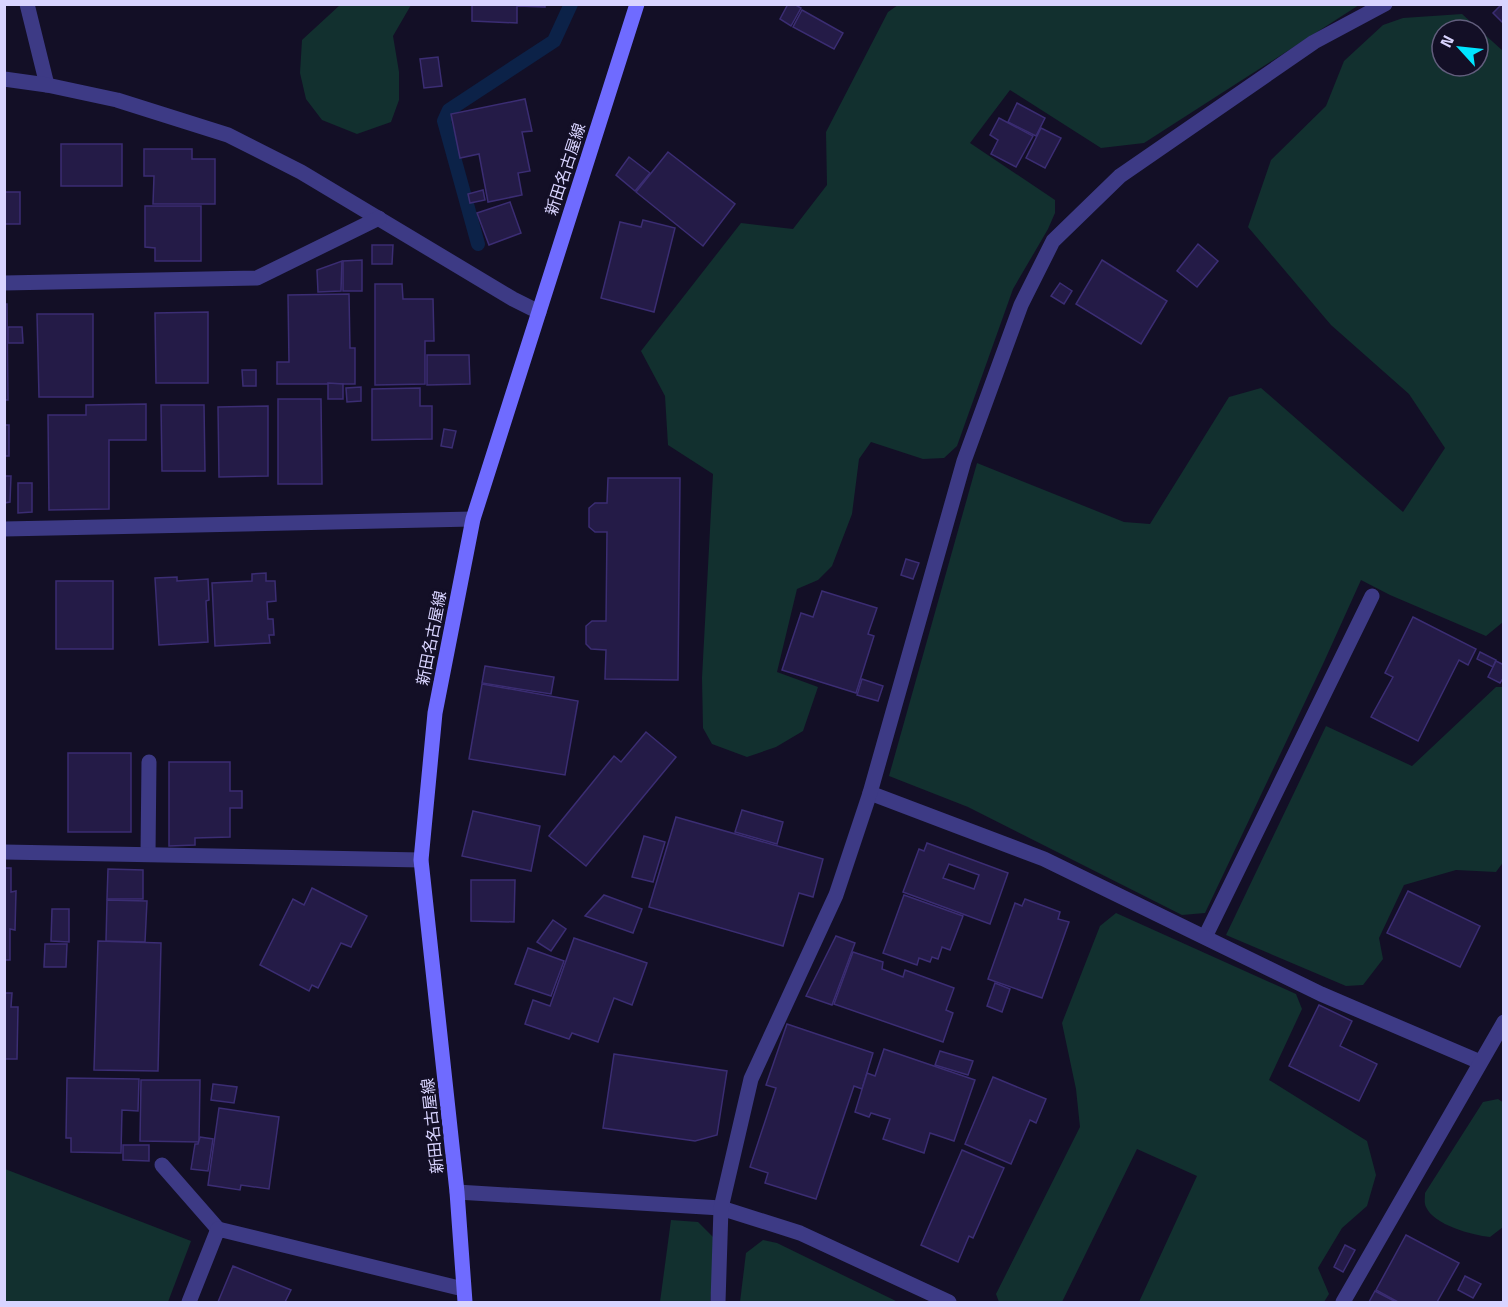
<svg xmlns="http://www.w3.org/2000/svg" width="1508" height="1307" font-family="'Titillium Web','Noto Sans JP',sans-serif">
<rect width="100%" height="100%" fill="#130f26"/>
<!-- green -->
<g fill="#12302f" fill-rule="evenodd">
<path d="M340 5H411L393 36 399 72V100L391 122 357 134 322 120 306 99 300 73 302 40Z"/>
<path d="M898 5H1359L1144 143 1101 148 1010 90 970 143 1055 200V213L1048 229 1013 289 957 446 944 458 923 459 871 442 859 459 852 514 832 566 818 580 797 589 777 672 818 687 803 731 776 747 747 757 712 744 703 728 702 678 713 474 668 445 665 396 641 351 741 223 793 229 827 185 826 132 888 12Z"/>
<path d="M1462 14 1503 51V622L1486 636 1390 595 1361 580 1323 664 1205 913 1182 915 968 807 889 776 977 463 1124 522 1150 524 1229 397 1261 388 1403 512 1445 448 1409 394 1331 325 1248 227 1271 160 1326 106 1344 61 1383 25 1403 18ZM1442 30H1478V66H1442Z"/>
<path d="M1496 687H1504V861L1496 872 1456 870 1404 885 1379 938 1383 959 1363 985 1346 986 1226 935 1326 726 1412 766Z"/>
<path d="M1116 913 1296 994 1302 1009 1269 1080 1367 1141 1376 1175 1367 1206 1342 1228 1318 1268 1329 1294 1324 1302H1139L1197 1176 1137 1149 1062 1302H999L996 1294 1080 1127 1076 1089 1062 1023 1100 926Z"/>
<path d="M1498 1099 1504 1103 1503 1227 1490 1237C1472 1235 1434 1225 1426 1207 1424 1203 1425 1198 1425 1193L1483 1102Z"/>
<path d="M5 1169 191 1241 168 1302H5Z"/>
<path d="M671 1220 698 1222 717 1241 710 1302H660Z"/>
<path d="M763 1240 777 1243 898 1302H740L746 1253Z"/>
</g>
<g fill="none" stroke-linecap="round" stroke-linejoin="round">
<!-- stream -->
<path stroke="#0c2248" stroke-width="14" d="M478 244 444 121 449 110 554 41 571 4"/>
</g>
<!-- building -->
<g fill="#241b47" stroke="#3b2d73" stroke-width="1.5" fill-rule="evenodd">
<path d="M472 4H545V7L517 6V23L472 21Z"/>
<path d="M788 4H794L801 8 791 26 780 19Z"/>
<path d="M1502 4H1504V24L1493 13Z"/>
<path d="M802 10 843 33 834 49 793 27Z"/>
<path d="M438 57 442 86 424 88 420 59Z"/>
<path d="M525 99 532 131 522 132 530 171 518 173 522 195 488 202 479 154 460 158 451 114Z"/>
<path d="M1017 103 1045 118 1036 136 1008 122Z"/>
<path d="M999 118 1033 136 1016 167 991 154 998 140 990 135Z"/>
<path d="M1041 128 1061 138 1045 168 1026 158Z"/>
<rect x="61" y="144" width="61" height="42"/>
<path d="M144 149H192V159H215V204H153L154 176H144Z"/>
<path d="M668 152 735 204 703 246 636 192Z"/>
<path d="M629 157 650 173 635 191 616 175Z"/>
<path d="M483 190 485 200 470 203 468 194Z"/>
<rect x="4" y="192" width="16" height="32"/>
<path d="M510 202 521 233 489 245 477 213Z"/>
<path d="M145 206H201V261H155V248L145 247Z"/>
<path d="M643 220 675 228 654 312 601 298 620 222 641 227Z"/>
<path d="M1198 244 1218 261 1197 287 1177 271Z"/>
<path d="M372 245H393L392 264H372Z"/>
<path d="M362 260V291H343V261Z"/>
<path d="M1102 260 1167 301 1141 344 1076 304Z"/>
<path d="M342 261 341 291 318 292 317 270Z"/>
<path d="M1060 283 1072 291 1064 304 1051 296Z"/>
<path d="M375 284H402L403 299H433L434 341H425V384L375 385Z"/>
<path d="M349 294 350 348H355V384H277V362H289L288 295Z"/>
<path d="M4 304H7L8 400H4Z"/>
<path d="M208 312V383H156L155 313Z"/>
<path d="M37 314H93V397H39Z"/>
<path d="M8 327H22L23 343H8Z"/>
<path d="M427 355H469L470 384 427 385Z"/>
<path d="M242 370H256V386H243Z"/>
<path d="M328 383 343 384V399H328Z"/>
<path d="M361 387V401L347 402 346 388Z"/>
<path d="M420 388V406H432V439L372 440V389Z"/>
<path d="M278 399H321L322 484H278Z"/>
<path d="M146 404V440H109V509L49 510 48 415H86V405Z"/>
<path d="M161 405H204L205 471H162Z"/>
<path d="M268 406V476L219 477 218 407Z"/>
<rect x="4" y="425" width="5" height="31"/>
<path d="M444 429 456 431 452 448 441 446Z"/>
<path d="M4 476H11L10 502 4 503Z"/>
<path d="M608 478H680L678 680 605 679 606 650 591 649 586 644V626L592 621H606L607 532H595L589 527V508L595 503H607Z"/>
<path d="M18 483H32V512L18 513Z"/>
<path d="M906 559 919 563 913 579 901 575Z"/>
<path d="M266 573V581H275L276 601 267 602 268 619H273L274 635H269L270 643 215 646 212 583 252 581V574Z"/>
<path d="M177 577V581L208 579 209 600 206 601 208 642 159 645 155 578Z"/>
<rect x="56" y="581" width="57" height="68"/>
<path d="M822 591 877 608 868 634 874 636 856 693 782 670 801 613 813 617Z"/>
<path d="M1413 617 1476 649 1468 665 1459 660 1418 741 1371 717 1393 677 1385 673Z"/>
<path d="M1480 652 1496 660 1493 667 1477 659Z"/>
<path d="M1496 661 1504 665V677L1500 683 1488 677Z"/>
<path d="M485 666 554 677 551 694 482 683Z"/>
<path d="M862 679 883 686 878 701 857 695Z"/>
<path d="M482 684 578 701 565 775 469 759Z"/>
<path d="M646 732 676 757 586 866 549 836 614 756 621 762Z"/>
<rect x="68" y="753" width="63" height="79"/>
<path d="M169 762H230V791H242V808H230V837L195 838V845L169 846Z"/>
<path d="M742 810 783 822 777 844 735 832Z"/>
<path d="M473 811 540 826 531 871 462 856Z"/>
<path d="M676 817 823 859 813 897 799 893 783 946 649 907Z"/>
<path d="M644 836 665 842 653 882 632 877Z"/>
<path d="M927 843 1008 873 990 924 903 892 919 849 924 851ZM949 864 979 875 974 889 943 878Z"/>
<path d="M4 868H11V892L16 891 15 930 10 929V960H4Z"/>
<path d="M108 869 143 870V899H107Z"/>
<path d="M471 880H515L514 922 471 921Z"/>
<path d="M312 888 367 916 351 947 341 943 318 988 312 985 309 991 260 965 293 899 304 905Z"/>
<path d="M1408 891 1480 926 1460 967 1387 933Z"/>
<path d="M604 895 642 909 633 933 585 916Z"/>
<path d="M904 895 963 916 950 950 942 947 938 959 932 957 930 962 919 958 917 965 883 953Z"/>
<path d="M1025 899 1060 912 1058 919 1069 922 1042 998 988 979 1015 903 1022 906Z"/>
<path d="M107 900 147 901 145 942 106 941Z"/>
<path d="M52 909H69V942L51 941Z"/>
<path d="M553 920 566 929 551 951 537 942Z"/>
<path d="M836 936 855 943 832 1005 806 996Z"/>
<path d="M574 938 647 963 632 1005 614 998 598 1042 572 1033 569 1039 525 1024 533 1000 550 1006Z"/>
<path d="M98 941 161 943 158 1071 94 1070Z"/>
<path d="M45 944H67L66 967H44Z"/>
<path d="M528 948 564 961 551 996 515 984Z"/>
<path d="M853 952 883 962 882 969 903 977 905 970 954 988 946 1010 953 1013 943 1042 834 1004Z"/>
<path d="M995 983 1010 989 1002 1012 987 1006Z"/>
<path d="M4 993H12L11 1007H18L17 1059H4Z"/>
<path d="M1319 1005 1352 1021 1340 1046 1377 1064 1359 1101 1289 1066Z"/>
<path d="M787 1024 873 1053 862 1089 854 1086 816 1199 765 1183 768 1173 750 1167 776 1088 766 1085Z"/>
<path d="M884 1049 975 1080 954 1141 930 1133 924 1153 883 1139 890 1119 871 1113 869 1117 855 1112 867 1073 875 1076Z"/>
<path d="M940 1051 973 1061 968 1075 935 1065Z"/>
<path d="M614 1054 727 1071 717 1135 695 1141 603 1128Z"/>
<path d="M993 1077 1046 1099 1036 1123 1030 1120 1011 1164 965 1144Z"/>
<path d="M67 1078 139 1079 138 1111 122 1110 121 1153 71 1152V1138H66Z"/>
<path d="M141 1080H200L199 1142 140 1141Z"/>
<path d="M213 1084 237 1087 234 1103 211 1100Z"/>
<path d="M219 1108 279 1117 269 1189 241 1185 240 1190 208 1185Z"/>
<path d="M200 1137 213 1139 208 1171 191 1169 195 1144H198Z"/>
<path d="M123 1145H149V1161L123 1160Z"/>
<path d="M962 1150 1004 1168 973 1238 969 1236 958 1262 921 1245Z"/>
<path d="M1406 1235 1459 1263 1437 1302H1398L1376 1290Z"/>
<path d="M1345 1245 1355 1250 1343 1272 1334 1267Z"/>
<path d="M233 1266 291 1290 285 1302H218Z"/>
<path d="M1465 1276 1481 1284 1473 1298 1458 1290Z"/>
<path d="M1375 1291 1396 1302H1369Z"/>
</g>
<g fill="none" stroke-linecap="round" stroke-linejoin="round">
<!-- lane -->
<g stroke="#3d3a85" stroke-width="15">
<path d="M148 854 149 762"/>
<path d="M1205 937 1372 596"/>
<path d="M162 1165 218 1229"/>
</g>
<!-- street -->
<g stroke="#3d3a85" stroke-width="15">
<path d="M27 4 47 85"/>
<path d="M4 79 47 85 117 100 228 135 301 172 513 299 539 312"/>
<path d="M4 283 257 278 379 218"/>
<path d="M4 529 473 519"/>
<path d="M870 793 1044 859 1321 994 1480 1062"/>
<path d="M4 852 421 860"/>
<path d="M457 1192 721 1208 800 1233 949 1302"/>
<path d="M189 1302 218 1229 463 1289"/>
<path d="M718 1302 721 1208 751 1079 836 895 870 793 964 461 1021 305 1053 241 1120 176 1314 42 1385 4"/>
<path d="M1343 1302 1504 1022"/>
</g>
<!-- secondary -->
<path stroke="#6f6bff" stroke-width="15" d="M465 1302 457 1192 421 860 435 713 473 519 637 4"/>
</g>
<g text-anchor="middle" stroke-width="6" stroke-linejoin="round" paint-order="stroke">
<!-- street labels -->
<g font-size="16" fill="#d9d4ff" stroke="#130f26">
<text transform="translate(565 169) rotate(-72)" y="6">新田名古屋線</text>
<text transform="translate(431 638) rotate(-79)" y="6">新田名古屋線</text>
<text transform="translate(432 1126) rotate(-96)" y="6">新田名古屋線</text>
</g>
</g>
<!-- border -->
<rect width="1508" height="1307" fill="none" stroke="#d9d4ff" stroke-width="12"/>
<!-- north arrow -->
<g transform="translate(1460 48) rotate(297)"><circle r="28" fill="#130f26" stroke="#625e7d" stroke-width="1.5"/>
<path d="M0-4.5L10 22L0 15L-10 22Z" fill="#00e5ff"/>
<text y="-9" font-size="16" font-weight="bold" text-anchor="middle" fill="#d9d4ff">N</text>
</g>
</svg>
